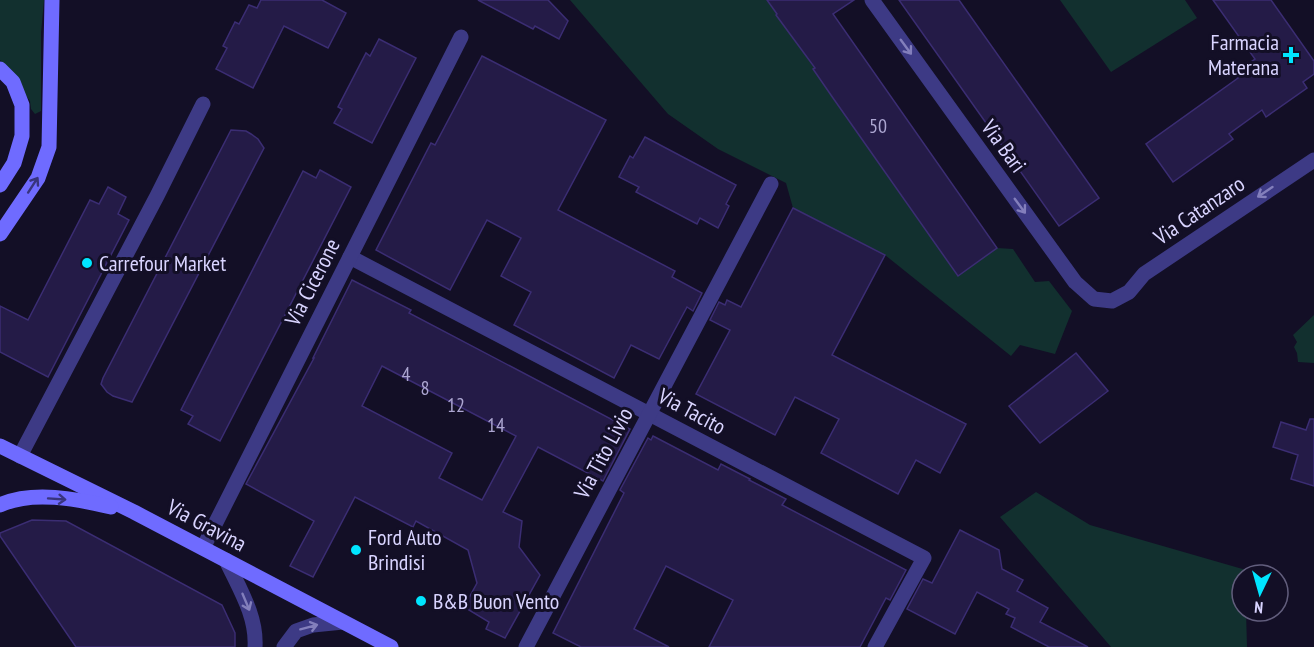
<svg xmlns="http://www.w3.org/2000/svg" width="1314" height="647" font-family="'PT Sans Narrow',sans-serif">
<rect width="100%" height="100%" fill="#130f26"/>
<!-- green -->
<g fill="#12302f">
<path d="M0 0H44L41 33V111L35 114 31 109 30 101 0 60Z"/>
<path d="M570 0H767L958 276 997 248 1013 249 1035 282 1049 281 1072 311 1055 354 1020 345 1011 356 885 255 793 208 786 183 718 149 668 114Z"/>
<path d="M1060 0H1185L1197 18 1111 72Z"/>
<path d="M1314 315V363L1298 362 1297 353 1294 347 1297 342 1293 335Z"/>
<path d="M1036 492 1090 525 1246 570V575H1242V611H1246L1247 647H1111L1000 517Z"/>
</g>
<!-- building -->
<g fill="#241b47" stroke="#3b2d73" stroke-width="1.5" fill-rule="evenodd">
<path d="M261 0H322L346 13 328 48 284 26 253 88 216 69 227 48 223 46 235 22 239 24 249 5 257 8Z"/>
<path d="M478 0H548L568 21 559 39 535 26 533 29Z"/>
<path d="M767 0H854L833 14 997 248 958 276 833 98 813 69 815 68 776 15 777 14Z"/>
<path d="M899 0H959L1099 198 1059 226Z"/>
<path d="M1213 0H1271L1314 61V74L1303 82 1307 88 1266 117 1262 110 1229 134 1233 139 1173 182 1146 144 1238 78 1235 73 1255 59Z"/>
<path d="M379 39 416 58 372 143 334 123 342 109 338 107 366 53 370 56Z"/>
<path d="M482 56 606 120 558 210 675 271 672 277 702 293 693 311 687 307 659 359 631 345 614 378 514 325 531 292 501 276 521 238 487 220 450 290 376 250 431 143 435 145Z"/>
<path d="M231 130 246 131 251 134 258 139 264 148 132 402 113 396 107 392 101 384 103 378Z"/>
<path d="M645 137 736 185 726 204 729 206 718 228 700 218 697 224 636 192 639 187 619 177 630 156 633 158Z"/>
<path d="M320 170 351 187 220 441 188 424 193 416 181 410 303 171 316 178Z"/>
<path d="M108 187 126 197 118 214 129 220 48 377 0 352V306L28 320 90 200 99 204Z"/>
<path d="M793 208 885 255 832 355 966 424 940 473 916 460 898 494 821 453 839 419 795 397 775 435 696 394 730 330 710 320 719 302 725 305 727 300 741 307Z"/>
<path d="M352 280 411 310 409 313 630 429 603 481 538 447 503 512 522 521 519 547 540 575 505 638 486 629 489 622 464 607 477 583 468 550 416 521 413 527 355 497 313 577 290 566 314 521 246 484 314 358H313ZM382 366 516 436 482 500 439 478 452 453 362 406Z"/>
<path d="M1076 353 1108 391 1040 443 1009 406Z"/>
<path d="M1310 419H1314V486L1291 479 1298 455 1273 447 1281 422 1306 430Z"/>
<path d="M653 436 718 470 721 464 750 479 749 480 786 499 782 505 906 570 890 600 886 598 860 647H709L733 600 666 566 634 629 669 647H581L553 633 624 493 620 490 648 438 651 440Z"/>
<path d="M32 520 66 521 222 605 235 633V647H76L0 536V533Z"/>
<path d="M960 530 999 550 1002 569 1023 580 1017 591 1048 608 1040 622 1088 647H1049L1011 627 1015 618 1006 614 1009 609 977 592 955 634 907 609 923 579 932 583Z"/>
</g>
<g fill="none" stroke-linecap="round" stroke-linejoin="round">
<!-- lane -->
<path stroke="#3d3a85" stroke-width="15" d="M20 456 157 196 203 104"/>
<!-- street -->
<g stroke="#3d3a85" stroke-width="15">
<path d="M872 0 1075 282 1094 299 1112 301 1129 292 1144 274 1314 160"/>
<path d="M350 257 924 558 875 647"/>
<path d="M203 548 461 37"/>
<path d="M226 560C239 588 257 616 255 647"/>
<path d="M284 647 296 631 313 625 343 622"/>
<path d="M526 647 771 184"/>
</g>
<!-- secondary -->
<g stroke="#6f6bff" stroke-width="15">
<path d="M0 69 13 82 22 105V136L14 163 0 185"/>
<path d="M0 234 38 178 49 147 52 0"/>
<path d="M0 446 134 512 391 647"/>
<path d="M0 505C32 490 77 499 111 507"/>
</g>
</g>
<!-- one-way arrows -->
<defs><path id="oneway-shaft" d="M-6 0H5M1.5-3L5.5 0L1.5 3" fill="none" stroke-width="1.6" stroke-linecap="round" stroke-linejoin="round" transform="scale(1.5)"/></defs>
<g stroke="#837fbc">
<use href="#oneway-shaft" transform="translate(906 47) rotate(54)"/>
<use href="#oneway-shaft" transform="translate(1265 192) rotate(146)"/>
<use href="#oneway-shaft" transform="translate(1020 206) rotate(54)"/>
<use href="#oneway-shaft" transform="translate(246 602) rotate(67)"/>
<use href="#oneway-shaft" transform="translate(309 627) rotate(-15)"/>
</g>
<g stroke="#38347d">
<use href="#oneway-shaft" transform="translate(33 185) rotate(-57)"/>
<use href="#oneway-shaft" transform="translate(57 499) rotate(4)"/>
</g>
<!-- markers -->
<g fill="#00e5ff" stroke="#130f26" stroke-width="2">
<path d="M1288 46h6v6h6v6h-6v6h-6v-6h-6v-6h6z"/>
<circle cx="87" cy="263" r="6"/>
<circle cx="356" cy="550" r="6"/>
<circle cx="421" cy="601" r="6"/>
</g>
<g text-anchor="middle" stroke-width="6" stroke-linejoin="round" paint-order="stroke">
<!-- number labels -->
<g font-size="20" fill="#aca6d1">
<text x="878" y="133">50</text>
<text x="406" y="381">4</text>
<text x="425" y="395">8</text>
<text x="456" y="412">12</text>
<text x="496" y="432">14</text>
</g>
<!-- poi labels -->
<g font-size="22" fill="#d9d4ff" stroke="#130f26" text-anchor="start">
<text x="1279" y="50" text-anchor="end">Farmacia<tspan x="1279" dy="25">Materana</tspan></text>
<text x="99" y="271">Carrefour Market</text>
<text x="368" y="545">Ford Auto<tspan x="368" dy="25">Brindisi</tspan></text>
<text x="433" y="609">B&amp;B Buon Vento</text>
</g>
<!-- street labels -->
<g font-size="22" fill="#d9d4ff" stroke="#130f26">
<text transform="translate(1004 146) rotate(54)" y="8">Via Bari</text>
<text transform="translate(1199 210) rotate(-34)" y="8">Via Catanzaro</text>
<text transform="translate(312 282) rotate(-63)" y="8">Via Cicerone</text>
<text transform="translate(692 411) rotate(28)" y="8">Via Tacito</text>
<text transform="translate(603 453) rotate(-62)" y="8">Via Tito Livio</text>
<text transform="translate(207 525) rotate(28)" y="8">Via Gravina</text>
</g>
</g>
<!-- north arrow -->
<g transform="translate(1260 593) rotate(185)"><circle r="28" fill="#130f26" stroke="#625e7d" stroke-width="1.5"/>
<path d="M0-4.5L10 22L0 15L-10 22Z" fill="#00e5ff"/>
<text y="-9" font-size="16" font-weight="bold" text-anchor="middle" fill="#d9d4ff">N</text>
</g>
</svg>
